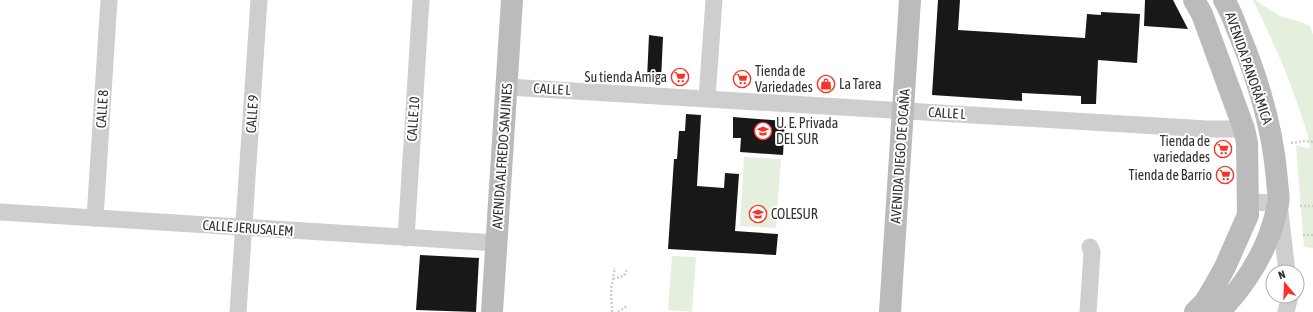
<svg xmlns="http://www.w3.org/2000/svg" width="1313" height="312" font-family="'Asap Condensed',sans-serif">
<rect width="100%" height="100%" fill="#fff"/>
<!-- green -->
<g fill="#e5efde">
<path d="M1253 0H1255L1280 16 1298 21 1310 26 1313 35V248L1304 247 1296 145 1310 149C1309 135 1303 121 1299 108 1286 70 1270 35 1253 0Z"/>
<path d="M744 157 781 159 776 228 740 226Z"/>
<path d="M672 256 696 257 692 312 668 310Z"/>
</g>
<!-- building -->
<g fill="#181818">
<path d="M938 0H960L958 30 1085 38 1087 14 1101 15V12L1140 14 1137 63 1098 60 1096 104H1081V96L1022 93V101L932 95Z"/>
<path d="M1145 0H1173L1188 29 1144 26Z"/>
<path d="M649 35 663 37 661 80 647 79Z"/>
<path d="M686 114 701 115 697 186 724 188 725 173 739 174 735 231 778 234 776 255 668 249 674 159H677L679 131H685Z"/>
<path d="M733 117 785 121 783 155 740 152 741 138H733Z"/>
<path d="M420 255 479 258 476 312 416 310Z"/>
</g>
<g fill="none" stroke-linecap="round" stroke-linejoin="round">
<!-- path -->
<g stroke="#cecece" stroke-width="2.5" stroke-dasharray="2 2" stroke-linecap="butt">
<path d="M1291 143 1305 141 1313 142"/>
<path d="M1300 206H1313"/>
<path d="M1303 235H1313"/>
<path d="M613 279 624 276 627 269"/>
<path d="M612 312 611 289 615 268"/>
<path d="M618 312 627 306"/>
</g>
<!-- street -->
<g stroke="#cecece" stroke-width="17">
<path d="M507 87 1207 129H1244"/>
<path d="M707 98 714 0"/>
<path d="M1248 202 1279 203 1287 272"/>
<path d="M0 212 497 243"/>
<path d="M95 218 109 0"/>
<path d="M406 238 421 0"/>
<path d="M238 312 259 0"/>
<path d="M1088 312 1092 252 1090 247"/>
<path d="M1286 312 1290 296"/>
</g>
<!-- secondary -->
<g stroke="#bbb" stroke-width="22">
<path d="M1194 0 1202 14 1244 129 1247 143 1248 215 1225 267 1214 287 1205 302 1195 312"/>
<path d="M492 312 512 0"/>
<path d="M890 312 910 0"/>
<path d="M1219 312C1248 282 1270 246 1278 204 1280 197 1277 187 1277 180 1273 130 1259 82 1240 36 1235 24 1231 11 1224 0"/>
</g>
</g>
<!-- icons -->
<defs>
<symbol id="supermarket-ring" viewBox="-11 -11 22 22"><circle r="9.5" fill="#fff" stroke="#f53326" stroke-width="1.5"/><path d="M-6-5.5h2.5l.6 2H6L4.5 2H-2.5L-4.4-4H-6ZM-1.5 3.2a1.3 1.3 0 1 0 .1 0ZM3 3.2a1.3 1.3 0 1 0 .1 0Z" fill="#f53326"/></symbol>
<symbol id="shop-ring" viewBox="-11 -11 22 22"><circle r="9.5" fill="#fff" stroke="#f53326" stroke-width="1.5"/><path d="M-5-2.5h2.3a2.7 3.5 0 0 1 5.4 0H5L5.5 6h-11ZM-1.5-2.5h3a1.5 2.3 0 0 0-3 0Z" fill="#f53326"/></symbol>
<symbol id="school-ring" viewBox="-11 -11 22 22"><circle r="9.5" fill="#fff" stroke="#f53326" stroke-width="1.5"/><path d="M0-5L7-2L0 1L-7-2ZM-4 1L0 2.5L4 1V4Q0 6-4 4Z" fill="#f53326"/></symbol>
</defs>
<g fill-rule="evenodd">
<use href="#supermarket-ring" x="670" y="67" width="20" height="20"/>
<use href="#supermarket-ring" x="732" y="69" width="20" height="20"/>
<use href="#shop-ring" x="816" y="74" width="20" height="20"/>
<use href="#school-ring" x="753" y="121" width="20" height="20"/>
<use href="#supermarket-ring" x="1213" y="139" width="20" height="20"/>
<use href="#supermarket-ring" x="1215" y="165" width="20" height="20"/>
<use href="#school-ring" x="748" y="204" width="20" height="20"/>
</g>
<g text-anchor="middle" stroke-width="4" stroke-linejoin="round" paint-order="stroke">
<!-- street labels -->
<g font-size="14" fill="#313131" stroke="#fff">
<text transform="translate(1249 68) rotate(71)" y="5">AVENIDA PANORÁMICA</text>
<text transform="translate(552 89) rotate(3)" y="5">CALLE L</text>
<text transform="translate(102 109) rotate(-86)" y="5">CALLE 8</text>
<text transform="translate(947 113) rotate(3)" y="5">CALLE L</text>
<text transform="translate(252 114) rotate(-86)" y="5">CALLE 9</text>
<text transform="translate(413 119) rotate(-86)" y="5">CALLE 10</text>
<text transform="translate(502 156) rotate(-86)" y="5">AVENIDA ALFREDO SANJINES</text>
<text transform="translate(900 156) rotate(-86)" y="5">AVENIDA DIEGO DE OCAÑA</text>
<text transform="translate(248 228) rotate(4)" y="5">CALLE JERUSALEM</text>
</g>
<!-- poi labels -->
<g font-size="14" fill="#313131" stroke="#fff" text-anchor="start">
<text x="755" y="76">Tienda de<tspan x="755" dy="16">Variedades</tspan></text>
<text x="667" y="82" text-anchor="end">Su tienda Amiga</text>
<text x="839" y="89">La Tarea</text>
<text x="776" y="128">U. E. Privada<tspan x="776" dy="16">DEL SUR</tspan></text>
<text x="1210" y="146" text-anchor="end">Tienda de<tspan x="1210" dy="16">variedades</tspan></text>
<text x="1212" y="180" text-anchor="end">Tienda de Barrio</text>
<text x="771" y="219">COLESUR</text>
</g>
</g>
<!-- north arrow -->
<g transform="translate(1285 284) rotate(341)"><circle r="19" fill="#ffffff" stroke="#adadad"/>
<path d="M0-3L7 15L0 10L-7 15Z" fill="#f53326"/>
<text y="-6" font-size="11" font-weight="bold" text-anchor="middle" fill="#313131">N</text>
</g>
</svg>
